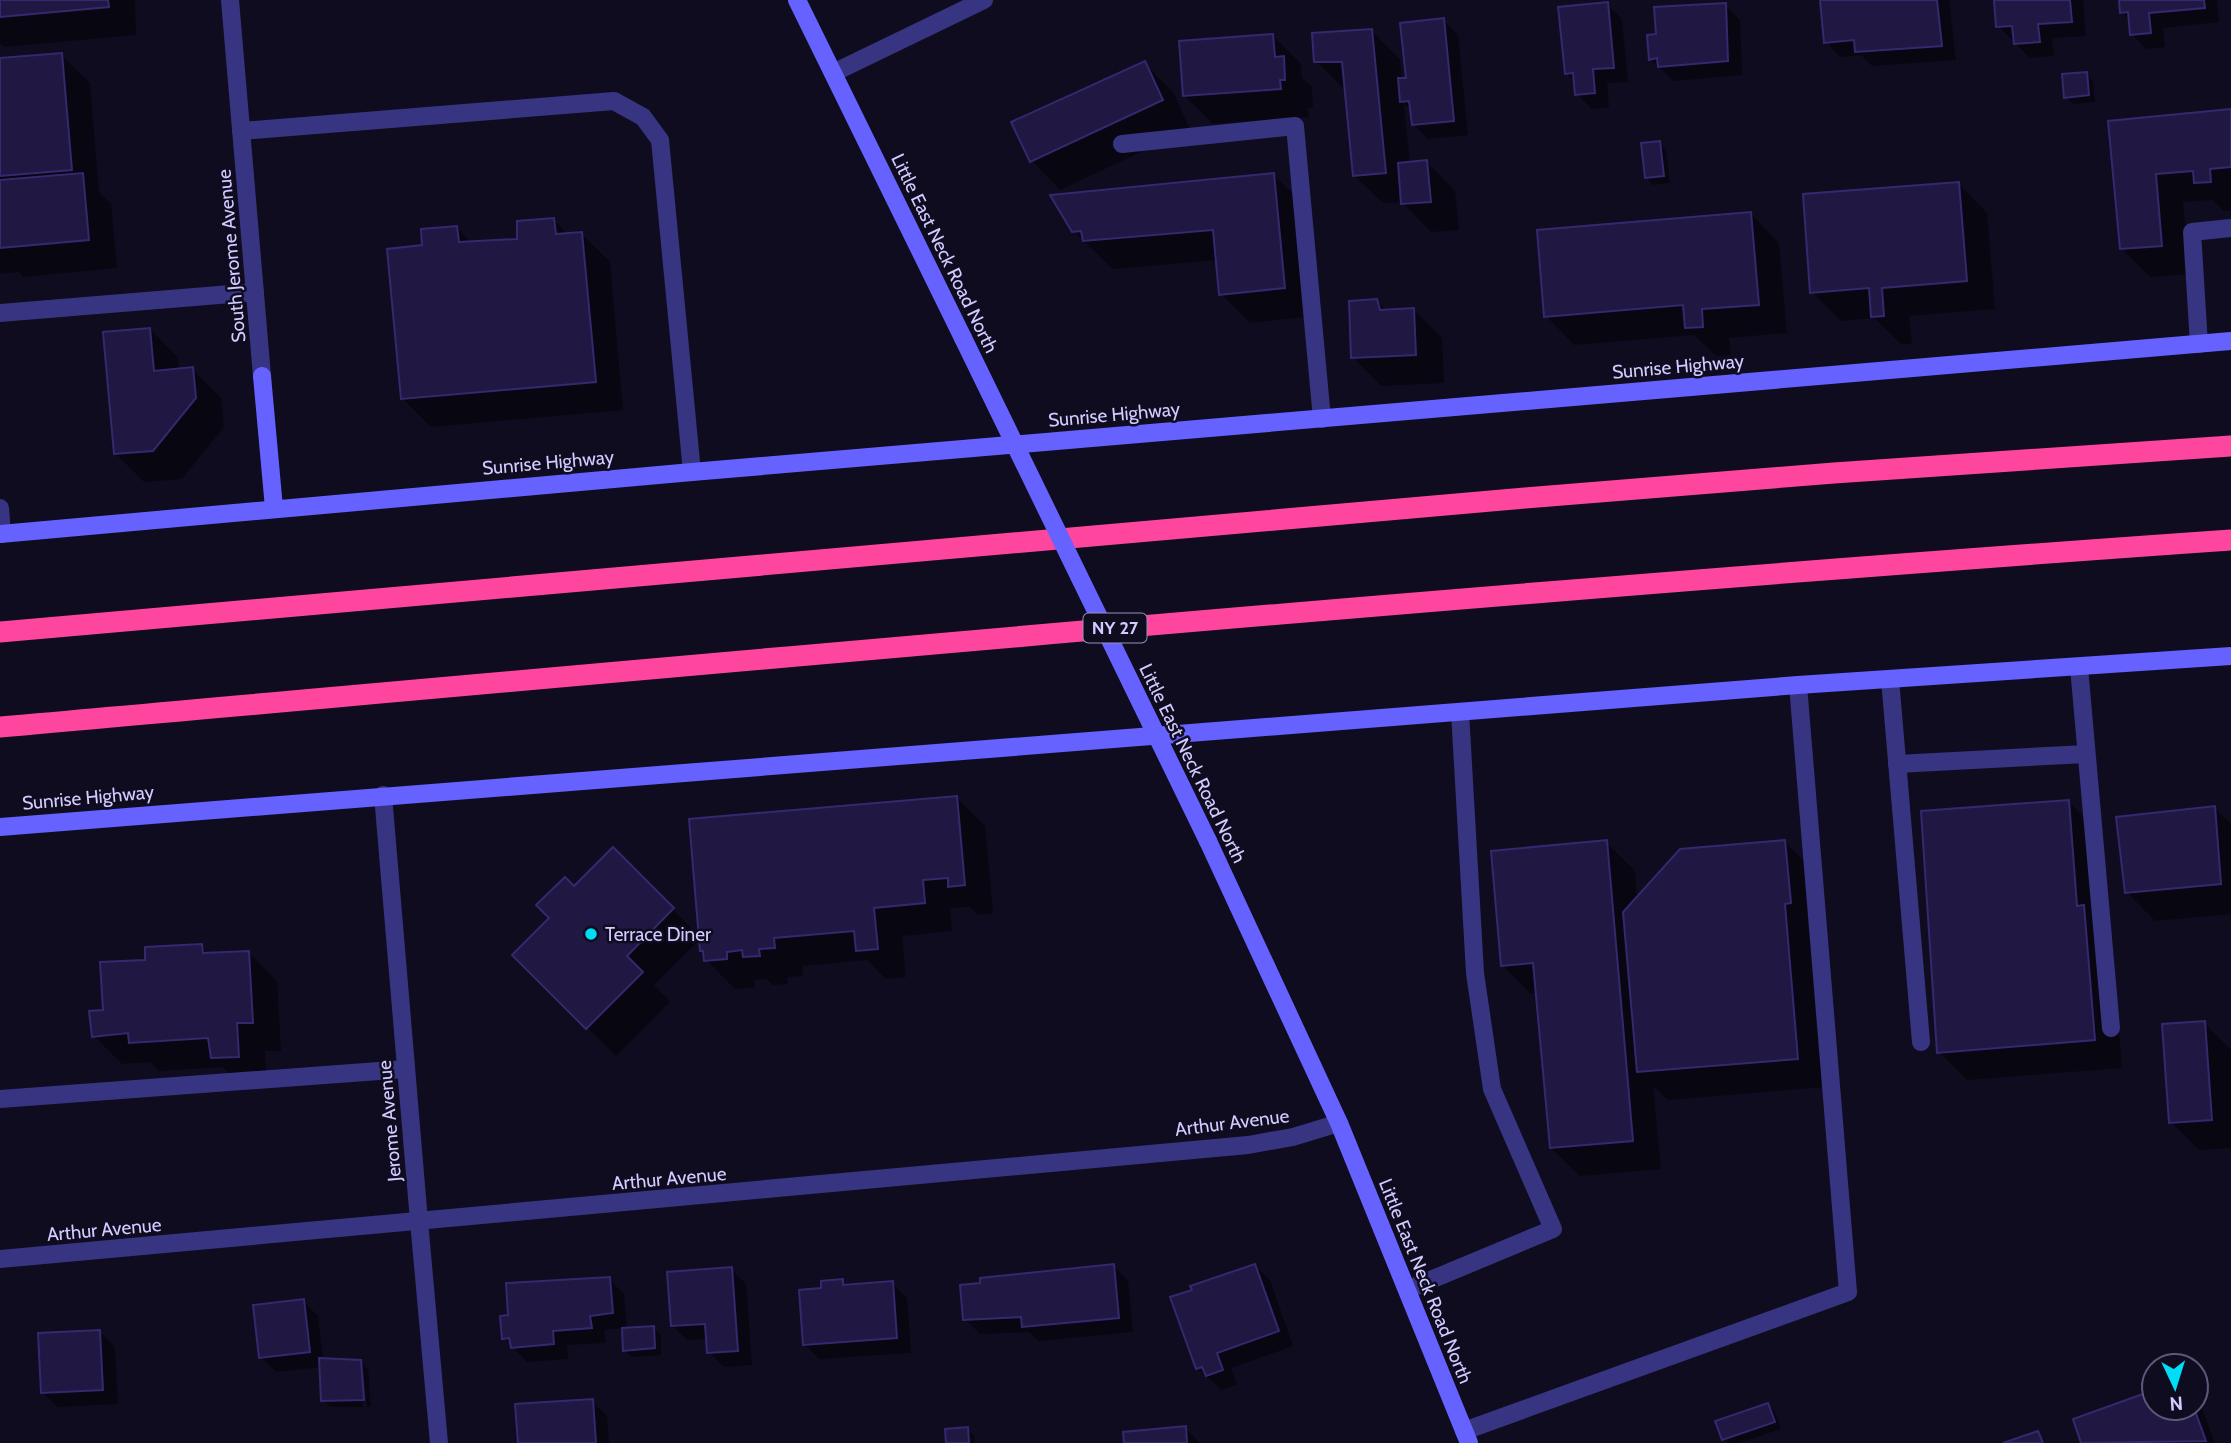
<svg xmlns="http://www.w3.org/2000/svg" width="2231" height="1443" font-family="Cabin,sans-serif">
<rect width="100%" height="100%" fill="#0f0c20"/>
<!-- shadow -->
<g fill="#0007">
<path d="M0 0H135L136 35 4 47 0 43Z"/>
<path d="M1822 0H1949L1956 60 1872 66 1861 55 1840 57 1826 42Z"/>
<path d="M1996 0H2083L2086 36 2052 38 2054 56 2030 58 1998 26Z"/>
<path d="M2121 0H2217L2219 22 2163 28 2165 47 2146 49 2132 34 2130 20 2122 12Z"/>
<path d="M1607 4 1622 19 1628 82 1607 83 1609 107 1592 109 1577 94 1576 82 1566 73Z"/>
<path d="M1725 5 1740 20 1742 75 1674 81 1650 59 1658 36Z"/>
<path d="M1443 20 1458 35 1468 135 1428 139 1413 124 1412 111 1404 104 1410 163 1427 162 1455 191 1459 230 1431 232 1402 202 1383 203 1354 175 1345 90 1316 61 1372 31 1400 60 1402 80H1408Z"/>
<path d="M1273 36 1301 64 1302 78 1312 87 1313 108H1308L1309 117 1213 124 1185 96Z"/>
<path d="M61 55 90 83 99 192 111 204 117 268 23 277 19 272 0 274V60Z"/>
<path d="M1144 63 1173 92 1190 129 1060 190 1032 161 1014 123Z"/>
<path d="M2086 73 2093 81 2095 102 2073 104 2066 97Z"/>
<path d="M2231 111V211H2224L2212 200 2183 202 2190 274 2150 277 2122 249 2110 122Z"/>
<path d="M1659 143 1666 150 1670 183 1653 185 1646 177Z"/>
<path d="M1273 174 1302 203 1313 316 1250 323 1221 294 1218 260 1113 269 1073 231Z"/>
<path d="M1959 184 1987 213 1995 309 1909 316 1912 344H1901L1874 318 1841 321 1812 292Z"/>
<path d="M1751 214 1779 243 1787 333 1729 338 1731 355 1716 356 1694 335 1574 345 1546 316Z"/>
<path d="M554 220 568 235 581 233 610 262 623 410 431 427 402 398 424 247 457 228 471 243 519 241Z"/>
<path d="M1377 301 1387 311 1414 310 1442 338 1444 383 1381 386 1353 357Z"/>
<path d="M150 329 178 358 179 371 192 369 221 398 224 427 182 479 144 482 115 453Z"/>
<path d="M957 798 985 826 993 913 978 915 970 907 950 908 952 931 902 936 906 977 886 979 867 960 802 966 803 976 787 977 788 984 773 985 767 979 754 980 755 987 735 989 706 960 701 938 654 985 670 1002 616 1056 514 955 613 849 701 938Z"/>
<path d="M2068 801 2097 830 2104 928 2112 935 2122 1068 1967 1080 1939 1052Z"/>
<path d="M2215 808 2231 824V914L2155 921 2127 892Z"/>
<path d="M1606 842 1635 871 1637 899 1785 842 1813 870 1826 1087 1668 1100 1653 1086 1661 1169 1580 1176 1551 1148 1538 993 1531 994 1502 965Z"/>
<path d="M201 946 210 955 248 952 277 981 281 1051H265L267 1085 242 1086 222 1067 159 1071 150 1062 122 1064 94 1036 104 1012 147 962Z"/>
<path d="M2204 1023 2231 1050V1148L2199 1150 2171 1122Z"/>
<path d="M1114 1266 1128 1281 1133 1332 1038 1341 1029 1332 980 1334 965 1319Z"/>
<path d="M1255 1266 1270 1280 1293 1346 1231 1368 1237 1384 1222 1390 1197 1368Z"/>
<path d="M731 1269 746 1284 752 1365 724 1367 709 1352 708 1339 687 1340 672 1325Z"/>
<path d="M609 1279 624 1294 627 1330 653 1328 661 1335V1355L632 1357 624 1350 623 1328 604 1330 606 1343 567 1345 568 1359 527 1362 504 1338Z"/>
<path d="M842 1281 847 1286 892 1283 907 1298 911 1353 819 1359 804 1344 823 1290Z"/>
<path d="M303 1301 318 1316 323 1360 360 1362 368 1369 371 1407H367L363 1366H360L363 1407H330L323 1400 322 1367 276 1372 261 1357Z"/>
<path d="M100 1332 115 1347 118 1404 57 1407 42 1392Z"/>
<path d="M2154 1391V1408H2196V1394L2215 1443H2083L2075 1421Z"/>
<path d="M592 1401 607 1416 609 1443H520Z"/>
<path d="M1768 1405 1775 1412 1781 1429 1739 1443H1728L1724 1439Z"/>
<path d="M1185 1428 1200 1443H1125Z"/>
<path d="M967 1429 974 1436 975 1443H948Z"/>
</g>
<!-- building -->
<g fill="#201742" stroke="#36286f" stroke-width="2">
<path d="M0 0H108L109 7 0 17Z"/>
<path d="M1820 0H1937L1942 46 1855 52 1854 40 1824 43Z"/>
<path d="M1994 0H2070L2072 22 2038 24 2040 42 2014 44 2012 26 1996 27Z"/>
<path d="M2119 0H2204L2205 8 2149 13 2151 33 2130 35 2128 12 2120 13Z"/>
<path d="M1608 2 1614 68 1593 69 1595 93 1575 95 1573 73 1565 74 1558 7Z"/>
<path d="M1726 3 1728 61 1658 67 1657 58 1649 60 1647 35 1656 34 1654 7Z"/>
<path d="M1444 18 1454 121 1412 125 1409 101 1400 102 1398 78H1406L1400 23Z"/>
<path d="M1372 29 1386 173 1353 176 1342 62H1314L1312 33Z"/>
<path d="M1273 34 1275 57 1284 56 1285 80H1280L1281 89 1183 96 1179 41Z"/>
<path d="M62 53 72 170 0 176V58Z"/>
<path d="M1145 61 1163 100 1030 162 1011 122Z"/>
<path d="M2087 72 2089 95 2064 98 2062 74Z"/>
<path d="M2231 109V167L2210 169 2211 182 2194 183 2193 171 2156 174 2162 246 2120 249 2108 121Z"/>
<path d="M1660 141 1664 176 1645 178 1641 143Z"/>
<path d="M1427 160 1431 202 1401 204 1398 163Z"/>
<path d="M83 173 89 240 0 248V180Z"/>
<path d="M1274 173 1285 288 1219 295 1213 230 1083 241 1081 231 1072 232 1050 195Z"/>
<path d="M1959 182 1967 281 1882 288 1884 316 1871 317 1869 288 1810 293 1803 194Z"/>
<path d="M1751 212 1759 305 1702 309 1703 327 1685 328 1683 305 1544 317 1537 230Z"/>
<path d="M554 218 556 234 582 232 596 382 401 399 387 249 422 245 421 229 457 226 459 242 517 239V221Z"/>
<path d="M1377 299 1380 310 1414 308 1416 355 1351 358 1349 301Z"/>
<path d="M150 328 154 371 193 367 196 398 153 451 114 454 103 332Z"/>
<path d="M957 796 965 885 948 887V878L923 880 925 903 874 908 878 949 856 951 854 931 774 938 775 948 759 949 760 956 743 957 742 950 727 952V959L704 961 703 951H700L689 819Z"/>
<path d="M2069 800 2077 906 2084 905 2095 1040 1937 1053 1921 811Z"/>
<path d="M2215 806 2221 884 2125 893 2116 817Z"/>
<path d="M1607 840 1633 1141 1550 1148 1533 963 1501 966 1491 851Z"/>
<path d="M1785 840 1791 903 1785 904 1798 1059 1637 1072 1623 912 1680 849Z"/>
<path d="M613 847 674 908 627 956 643 972 586 1029 512 955 549 918 536 905 565 877 574 886Z"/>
<path d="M202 944 203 953 249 951 253 1023H237L239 1057 211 1058 208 1038 129 1043 128 1033 92 1037 89 1011 103 1010 100 962 145 960V947Z"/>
<path d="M2205 1021 2212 1120 2169 1123 2162 1024Z"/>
<path d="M1114 1264 1119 1318 1022 1327 1021 1317 963 1320 960 1285 980 1283V1278Z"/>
<path d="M1255 1264 1279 1331 1217 1353 1223 1370 1206 1376 1202 1367 1196 1369 1170 1297 1192 1290 1190 1286Z"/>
<path d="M732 1267 738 1351 707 1353 705 1324 671 1326 667 1272Z"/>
<path d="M610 1277 613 1313 590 1316 592 1328 553 1331 554 1344 511 1348 509 1338 502 1339 500 1316 508 1315 506 1283Z"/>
<path d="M843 1279V1285L893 1281 897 1338 803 1345 799 1290 821 1288V1281Z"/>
<path d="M304 1299 310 1352 259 1358 253 1305Z"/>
<path d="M654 1326 655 1348 623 1351 622 1328Z"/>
<path d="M100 1330 103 1390 41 1393 38 1333Z"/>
<path d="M319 1358 361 1360 364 1400 321 1401Z"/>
<path d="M2154 1390V1408H2194L2206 1441 2081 1443 2073 1419Z"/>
<path d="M593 1399 596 1443H518L515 1404Z"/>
<path d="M1768 1403 1775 1422 1722 1440 1715 1421Z"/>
<path d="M1186 1426 1187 1443H1124L1123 1432Z"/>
<path d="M968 1427 969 1443H946L945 1429Z"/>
<path d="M2038 1431 2043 1443H2003Z"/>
</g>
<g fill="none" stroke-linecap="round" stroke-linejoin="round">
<!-- service -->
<g stroke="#373581" stroke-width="18">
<path d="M241 131 614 101 643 117 660 140 692 472"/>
<path d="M1122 144 1295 126 1322 419"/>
<path d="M0 313 255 292"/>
<path d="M2199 344 2192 232 2231 228"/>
<path d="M0 508 2 534"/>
<path d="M2079 667 2111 1028"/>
<path d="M1890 679 1921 1042"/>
<path d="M1897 764 2086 754"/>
<path d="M0 1099 406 1069"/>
<path d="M1409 1289 1553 1229 1492 1089 1475 973 1460 712"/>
<path d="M1464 1431 1848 1292 1798 685"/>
</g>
<!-- minor -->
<g stroke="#373581" stroke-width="18">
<path d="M833 73 984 0"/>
<path d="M419 1221 439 1443"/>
</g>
<!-- tertiary -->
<g stroke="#373581" stroke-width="18">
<path d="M230 0 262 376"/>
<path d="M383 795 419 1221"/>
<path d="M0 1259 1248 1145 1293 1137 1339 1123"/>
</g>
<!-- secondary -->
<g stroke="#6662ff" stroke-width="18">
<path d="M797 0 963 338"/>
<path d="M262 376 274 508"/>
<path d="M0 534 692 472 2231 341"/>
<path d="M0 827 1798 685 2231 656"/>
<path d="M1208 841 1339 1123 1469 1443"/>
</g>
<!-- motorway -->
<g stroke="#ff469e" stroke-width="21">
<path d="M0 632 1525 498 1834 473 2231 446"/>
<path d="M0 727C743 661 1486 592 2231 540"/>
</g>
<!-- secondary-bridge -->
<path stroke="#6662ff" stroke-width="18" d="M963 338 1208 841"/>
</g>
<!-- markers -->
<circle fill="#00ddf6" stroke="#0f0c20" stroke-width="2.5" cx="591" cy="934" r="7"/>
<g text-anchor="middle" stroke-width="5" stroke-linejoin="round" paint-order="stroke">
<!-- shield labels -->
<rect fill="#0f0c20" stroke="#9792bc" stroke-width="2" x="1083.5" y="613.5" width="63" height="29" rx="5"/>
<g font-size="18" font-weight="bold" fill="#d1cbff">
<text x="1115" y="634">NY 27</text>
</g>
<!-- street labels -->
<g font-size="19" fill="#d1cbff" stroke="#0f0c20">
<text transform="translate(945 253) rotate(64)" y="7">Little East Neck Road North</text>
<text transform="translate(231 256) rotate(-95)" y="7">South Jerome Avenue</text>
<text transform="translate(1678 366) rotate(-5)" y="7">Sunrise Highway</text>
<text transform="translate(1114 414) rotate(-5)" y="7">Sunrise Highway</text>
<text transform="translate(548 462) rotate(-5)" y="7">Sunrise Highway</text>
<text transform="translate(1193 763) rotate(64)" y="7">Little East Neck Road North</text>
<text transform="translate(88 797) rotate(-5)" y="7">Sunrise Highway</text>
<text transform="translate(389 1121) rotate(-95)" y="7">Jerome Avenue</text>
<text transform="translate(1232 1122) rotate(-7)" y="7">Arthur Avenue</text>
<text transform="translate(669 1178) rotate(-5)" y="7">Arthur Avenue</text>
<text transform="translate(104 1229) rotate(-5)" y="7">Arthur Avenue</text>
<text transform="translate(1426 1281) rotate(68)" y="7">Little East Neck Road North</text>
</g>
<!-- poi labels -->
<g font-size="19" fill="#d1cbff" stroke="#0f0c20" text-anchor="start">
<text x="605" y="941">Terrace Diner</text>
</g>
</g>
<!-- north arrow -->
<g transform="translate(2175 1387) rotate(176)"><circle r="33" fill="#0f0c20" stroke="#5d5879" stroke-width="2"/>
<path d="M0-5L12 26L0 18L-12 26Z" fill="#00ddf6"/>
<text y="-10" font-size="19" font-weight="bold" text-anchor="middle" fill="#d1cbff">N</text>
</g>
</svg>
